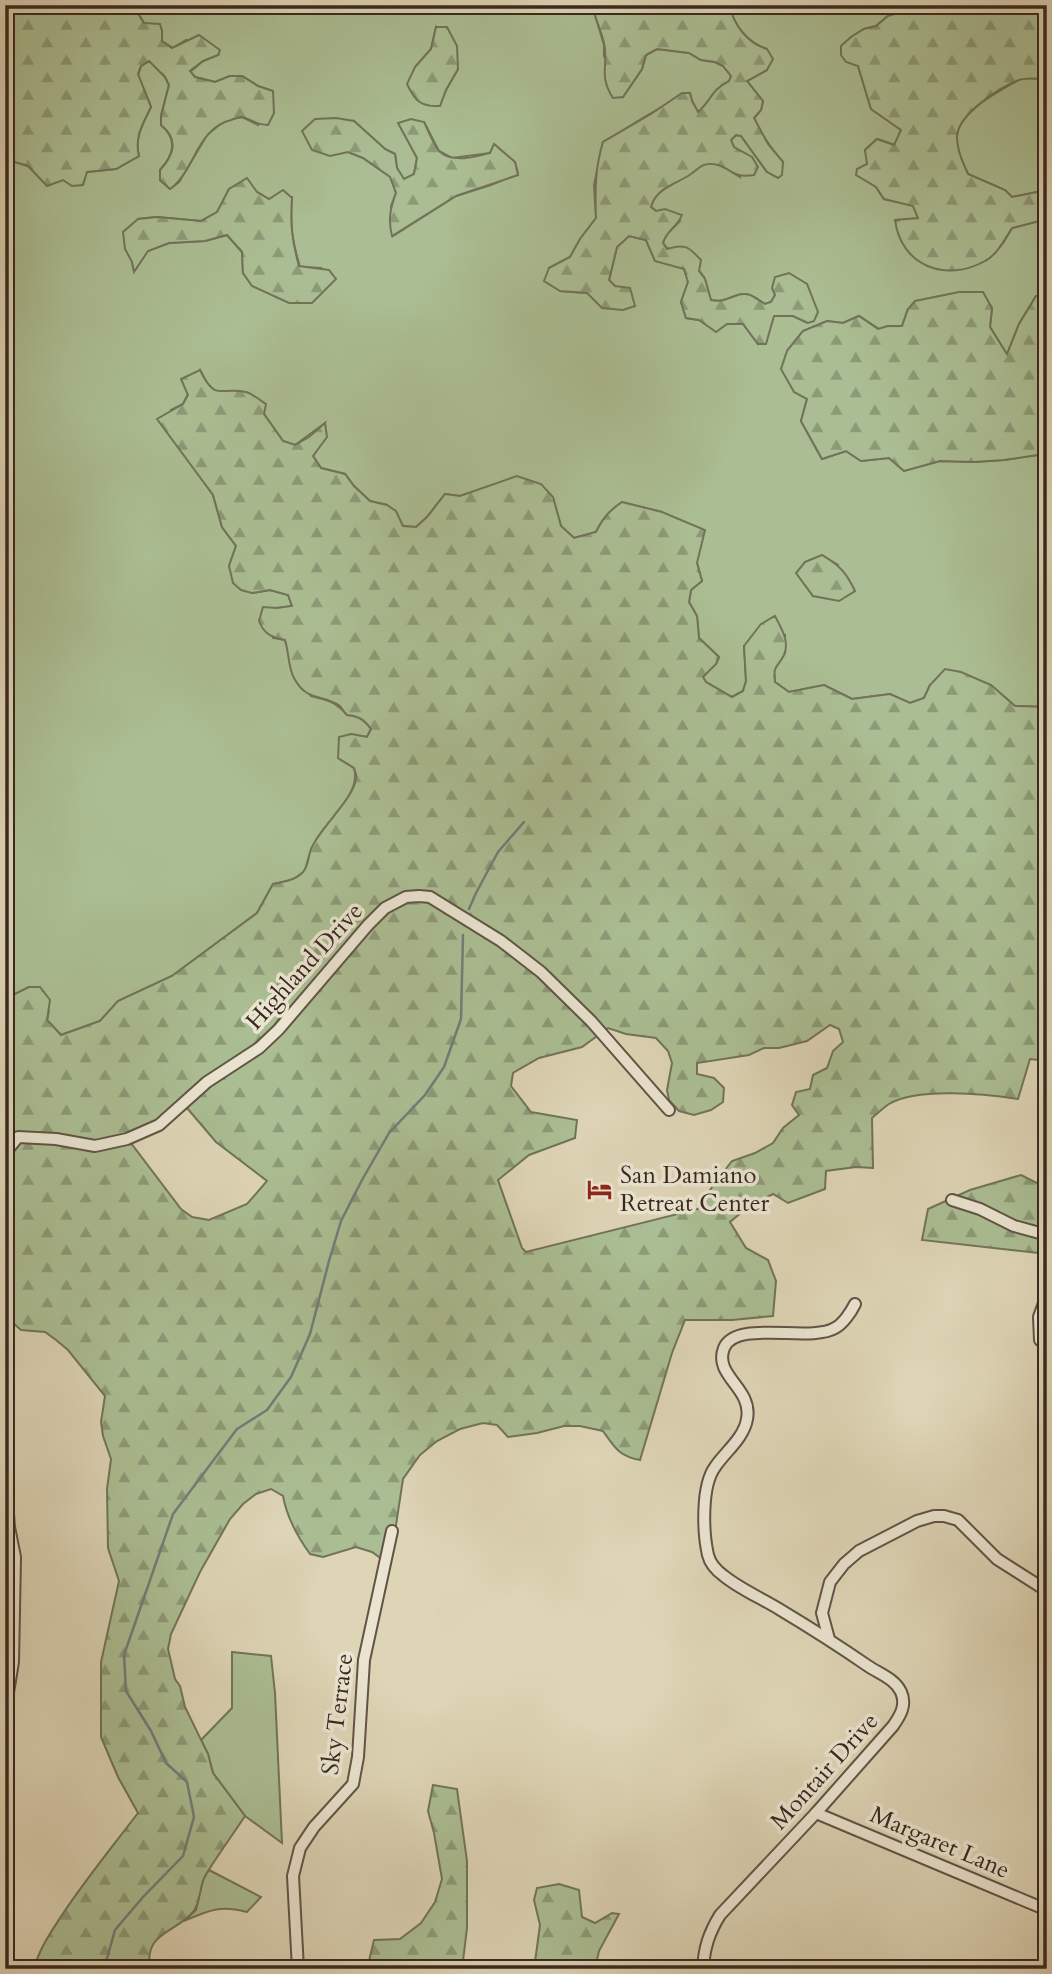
<svg xmlns="http://www.w3.org/2000/svg" width="1052" height="1974" font-family="Cardo,serif">
<defs>
<pattern id="forest-firs" width="22" height="20" patternUnits="userSpaceOnUse" patternTransform="scale(1.75)"><rect width="22" height="20" fill="#abbe93"/><path d="M5 1l3.5 6h-7zM16 11l3.5 6h-7z" fill="#8c9a78"/></pattern>
</defs>
<rect width="100%" height="100%" fill="#ded5b6"/>
<filter id="stains"><feTurbulence type="fractalNoise" baseFrequency=".00286" numOctaves="4"/><feColorMatrix values="0 0 0 0 .2 0 0 0 0 .09 0 0 0 0 .02 0 0 0 .5 -.17"/></filter>
<radialGradient id="worn" r=".72"><stop offset=".6" stop-color="#630" stop-opacity="0"/><stop offset="1" stop-color="#630" stop-opacity=".3"/></radialGradient>
<!-- green -->
<g fill="#abbe93" stroke="#71745a" stroke-width="2" fill-rule="evenodd">
<path d="M142 5H592L604 45V56L623 97 642 69 646 55 657 49 689 53 701 60 715 62 723 66 731 75 730 81C712 89 711 101 698 112L692 101 690 93C659 106 632 126 603 142L594 185 596 218 580 239 570 257 549 268 560 291 587 293 615 286 609 280 617 247 629 236 646 240 655 261 684 268 688 282 681 302 686 318 699 320 716 331 727 324H743L758 344 774 316H793L808 323 775 295 771 302 765 304C760 301 755 297 749 295 737 290 728 304 711 300 708 293 707 283 704 277 695 262 673 258 663 243L665 236 680 221 656 211 651 207C655 190 674 184 687 176 697 170 703 160 716 164 724 166 733 173 740 177L731 140 736 135 741 136 767 172 783 162C771 148 761 135 754 118L761 110 763 101 747 81 767 70V49C747 43 734 25 729 5H923L888 16 876 26 864 29 851 37 842 46 858 66 871 109 901 130 895 145 877 139 865 150 876 187 884 199 913 205 918 218 1003 243 1012 228 1047 219V296H1036L1019 324 1007 355 990 327 992 308 908 309 902 326H888L879 329 859 316 843 323 827 321 803 331 787 351 807 399 801 421 822 459 846 451 861 461 889 458 904 471 940 461 974 462 1004 460 1038 455V443L1047 442V707L1015 706 991 685 978 680 930 685 924 698 910 703 890 694 852 699 824 685 789 692 775 682 774 670 785 653V635L744 646 746 681 743 691 732 697 706 682 702 676 716 664 719 657 699 638 697 616 689 602 691 590 702 581 697 563 662 512 622 502C609 511 603 518 596 532L574 538 561 526 553 498 517 477 460 496 445 494 427 517 416 527 403 526 387 505 370 501 354 486 345 474 321 468 313 456 317 450 325 423 295 445 283 441 264 414 228 392 215 391 207 383 200 370 183 404 171 410 197 471 213 495 222 527 236 546 229 566 252 593 270 590 288 595 292 606 277 608 273 638 285 640 289 653 290 664 311 696C328 700 336 702 347 715 358 716 364 719 371 729L367 737 351 734 338 758 354 768C361 790 335 814 323 830 314 841 308 857 305 871L294 879 273 884 257 913 172 976 118 1001 100 1021 61 1035 47 1020 49 1011 29 987 11 996H5V159L28 166 63 180 87 172 116 169 139 156C134 138 143 123 151 107L138 75 141 66 150 61 165 77 169 85 161 116V125C178 139 174 155 160 170V180L170 189 179 182 207 135 224 121 242 117 258 125 272 91 258 86 242 76H230L215 82 195 77 190 72 203 61 218 55 186 40 173 48 162 41V31L144 23 139 15ZM436 27 458 69 446 90 440 105 415 67 431 49ZM354 121 385 149 395 154 397 168 404 180 414 174 417 158 399 123 424 122 439 151 452 158 490 153 495 145 515 162 518 174 491 185 456 196 393 236 391 206 396 193 391 177 363 158 348 152ZM229 189 257 192 269 199 292 197C290 225 292 240 300 267L322 268 252 285 243 273 242 252 227 235 205 241 169 243 147 251 134 271 132 262 138 219 157 217 201 221 218 212ZM822 555 838 565 813 596 797 573 805 562Z"/>
<path d="M1022 78 1047 79V190L1012 197 1005 190 968 174C963 163 956 149 957 137 957 111 1002 90 1022 78Z"/>
<path d="M232 1652 271 1656 275 1693 282 1843 245 1816 213 1773 208 1754 201 1740 232 1708Z"/>
<path d="M209 1870 261 1897 247 1912C219 1905 210 1910 184 1921L196 1910 203 1879Z"/>
</g>
<!-- forest -->
<g fill="url(#forest-firs)" stroke="#71745a" stroke-width="2" fill-rule="evenodd">
<path d="M5 5H142L139 15 144 23 160 24 162 31V41L172 48 199 35 220 50 218 55 203 61 190 71 195 77 215 82 230 76H242L258 86 273 91 274 113 268 125C255 125 250 118 241 117 238 117 234 119 231 120 197 128 195 171 170 189L160 180V170C174 155 179 139 161 125V116L169 85 165 77 149 61 141 66 138 74 151 107C143 123 134 138 139 156L116 169 87 172 83 185 72 186 63 180 47 186 28 166 5 159Z"/>
<path d="M592 5H729C734 25 747 43 767 49L773 59 767 70 747 81 763 101 761 110 754 118 768 144 783 162 782 175 778 178 767 172 741 136 736 135 731 140 734 147 752 157 758 167 754 175C729 179 731 165 712 164 701 163 698 170 688 176 675 184 655 189 651 207L656 211 665 209 682 215C678 226 666 231 663 243L667 249C685 243 689 247 701 260L699 271 705 279 711 300C728 304 737 290 750 295 755 297 760 301 765 304L771 302 775 295 772 288 775 277 789 273 807 284 818 312 814 321 808 323 793 316H774L766 344H758L743 324H727L716 332 699 320 686 318 681 302 688 282 684 269 655 261 646 240 629 236 617 247 609 280 615 286 630 288 635 306 623 310 602 308 587 293 560 291 544 281 549 268 570 257 580 239 596 218C595 191 595 168 603 142L651 114 682 93H690L692 101 698 112C712 100 711 90 729 81L731 76 723 66 715 62 701 60 689 53 657 49 646 55 642 69 623 97 613 98C598 75 609 65 604 43 601 30 595 18 592 5Z"/>
<path d="M923 5H1047V79C1038 79 1027 77 1019 80 1000 87 957 115 957 137 957 150 963 163 968 174L1005 190 1012 197 1047 190V219L1012 228C1005 239 997 255 985 261 946 283 901 266 895 220L918 218 913 206 884 199 876 187 856 175 857 169 867 164 865 150 877 139 894 145 901 130 871 109 858 66 846 62 841 55V46L851 37 864 29 876 26 888 16Z"/>
<path d="M436 27H447L457 46 458 69 446 90 440 106C421 107 415 101 407 84L415 67 431 49Z"/>
<path d="M336 118 354 121 385 149 395 154 397 168 404 179 414 174 417 158 398 123 411 119 424 122C428 130 435 148 440 152 453 163 475 157 490 153L494 144 515 162 518 175 456 196 392 236C388 220 390 209 396 193L390 177 363 158 348 152 330 156 312 150 302 131 315 119Z"/>
<path d="M247 178 257 192 269 199 283 190 292 198C290 224 292 241 299 266L329 270 336 279 312 303H289L252 286 243 273 242 252 227 235 205 241 169 243 148 251 134 272 132 262 125 249 123 232 138 219 157 217 201 221 217 212 229 189Z"/>
<path d="M959 292H983L992 308 990 327 1007 354 1019 324 1036 296H1047V442L1038 444V455L1004 460 974 462 940 461 904 471 889 458 861 461 846 451 822 459 801 421 807 399 794 392 781 369 787 351 803 331 827 321 843 323 859 316 878 329 888 326H902L908 309 915 301Z"/>
<path d="M200 370C216 403 220 386 246 392 253 394 260 400 266 404L264 414 283 441 295 445 309 437 325 423 327 437 313 456 321 468 345 474 354 486 370 501 387 505 396 511 403 526 416 527 427 517 445 494 460 496 517 476 541 484 553 497 561 526 574 538 596 532C603 518 609 511 622 502L662 512 705 530 697 563 702 581 691 590 689 602 697 616 699 638 719 657 716 664 703 677 706 682 732 697 743 691 746 681 744 646 761 624 775 616C781 628 790 641 784 655 777 669 773 664 775 682L789 692 824 685 852 699 890 694 910 703 924 698 930 685 945 669 961 672 991 685 1015 706 1047 707V1061L1030 1059 1018 1099C985 1094 917 1087 889 1104 883 1108 877 1114 872 1118L873 1168 856 1167 826 1171 825 1189 788 1203 773 1194 748 1207 730 1222 746 1248 768 1260 776 1281 773 1316 732 1320H685L672 1353 640 1460C619 1456 615 1448 603 1431L580 1426H564L537 1433 508 1437 497 1425 483 1423 460 1429 437 1441 420 1455 403 1479 390 1565 372 1552 356 1547 323 1557 310 1554C297 1536 287 1518 283 1496L271 1489 256 1494 243 1504 230 1519 200 1572 171 1634 168 1649 175 1679 180 1686 185 1707 208 1754 213 1773 245 1816C232 1836 217 1856 205 1876 199 1887 201 1903 193 1912 174 1934 144 1932 150 1969H34C39 1949 51 1932 62 1915 85 1880 112 1847 138 1813L118 1777 101 1737V1662L119 1581 108 1548 107 1489 111 1459 103 1436 101 1422 105 1396 68 1350 56 1340 45 1332 21 1330 5 1316V1289L8 1286 5 1282V996H11L29 987H40L50 1000 47 1020 61 1035 100 1021 118 1001 172 976 257 913 273 884C284 882 296 880 303 872 309 866 308 854 312 847 321 827 353 799 356 779 357 776 355 771 354 768L338 758 339 737 351 734 367 737 371 729C364 719 358 716 347 715 344 712 342 709 340 706 323 693 307 703 294 678 288 667 289 652 285 640 271 637 264 634 259 621L263 607 277 608 292 606 288 595 270 590 252 593 241 590 233 583 229 566 236 546 222 527 213 495 157 419 183 404 188 395 181 379ZM830 1025 839 1029 843 1042 833 1051 827 1068 813 1075 810 1089 796 1092 792 1105 799 1115 783 1128 773 1143 755 1153 732 1161 714 1184 698 1209 526 1252 522 1248 498 1180 529 1155 575 1138 577 1120 531 1112 511 1086 513 1073 539 1058 582 1047 608 1028 626 1034 656 1038 668 1051 672 1063 667 1090 669 1100 679 1111 694 1115 711 1110 723 1102 724 1088 714 1078 697 1074V1063L749 1055 764 1048H779L807 1041ZM187 1108 216 1142 267 1181 247 1204 209 1220 192 1217 181 1209 131 1143 157 1129Z"/>
<path d="M822 555C840 566 846 572 855 591L839 601 813 596 796 573 805 562Z"/>
<path d="M1021 1175 1047 1188V1254L922 1240 928 1209 970 1190Z"/>
<path d="M433 1785 457 1789 467 1861V1928L462 1969H367L374 1940 400 1939 421 1923 435 1902 442 1879 434 1833 428 1811Z"/>
<path d="M559 1884 579 1890 582 1917 595 1923 612 1913 619 1914 599 1951 595 1969H534L540 1925 534 1900 537 1888Z"/>
</g>
<g fill="none" stroke-linecap="round" stroke-linejoin="round">
<!-- stream -->
<g stroke="#6f7e7a" stroke-width="2.5">
<path d="M469 909 476 893 498 852 524 822"/>
<path d="M104 1969 115 1930 143 1897 183 1856 194 1817 187 1782 166 1763 151 1731 126 1691 124 1655 173 1514 237 1429 267 1410 291 1377 310 1334 329 1261 341 1221 362 1180 389 1133 425 1095 444 1067 461 1019 463 935"/>
</g>
<defs>
<g id="minor">
<path d="M5 1153 18 1137 56 1139 95 1146 127 1139 159 1125 207 1082 259 1048 279 1029 368 925 385 908 406 897 419 896 430 897 501 941 541 972 591 1021 669 1110"/>
<path d="M952 1200 980 1209 1014 1226 1047 1235"/>
<path d="M1040 1340 1039 1317 1047 1295"/>
<path d="M5 1476 9 1527 15 1557 13 1662 5 1711"/>
<path d="M829 1639 822 1613 830 1582 844 1564 859 1551 917 1521 934 1516H944L958 1520 997 1559 1041 1587 1047 1588"/>
<path d="M816 1813 1047 1910"/>
<path d="M298 1969 293 1876 300 1848 314 1827 353 1784 358 1757 364 1660 392 1531"/>
<path d="M703 1969C704 1948 709 1933 720 1915L816 1813 893 1726C900 1716 907 1705 901 1692 895 1679 880 1674 868 1666 839 1646 809 1627 779 1609 761 1598 740 1589 724 1576 717 1571 710 1563 708 1555 703 1533 701 1486 715 1467 725 1452 744 1438 747 1419 753 1388 713 1376 724 1348 736 1319 810 1343 835 1328 843 1324 851 1312 855 1304"/>
</g>
</defs>
<!-- minor casing -->
<use href="#minor" stroke="#615446" stroke-width="14"/>
<!-- minor -->
<use href="#minor" stroke="#eae4d0" stroke-width="10"/>
</g>
<!-- icons -->
<defs>
<symbol id="hotel-bare" viewBox="-9 -9 18 18"><path d="M-6-4.5h1.5V1H6V5H4.5V3h-9V5H-6ZM-4 0a1.8 1.8 0 1 1 3.6 0ZM.5 0V-2.5h3Q6-2.5 6 0Z" fill="#8f2418" stroke="#eae4d0" stroke-width="2.5" paint-order="stroke"/></symbol>
</defs>
<g fill-rule="evenodd">
<use href="#hotel-bare" x="582" y="1172" width="35" height="35"/>
</g>
<g text-anchor="middle" stroke-width="7" stroke-linejoin="round" paint-order="stroke">
<!-- street labels -->
<g font-size="24" fill="#372920" stroke="#eae4d0">
<text transform="translate(304 966) rotate(-48)" y="8">Highland Drive</text>
<text transform="translate(337 1714) rotate(-83)" y="8">Sky Terrace</text>
<text transform="translate(824 1771) rotate(-48)" y="8">Montair Drive</text>
<text transform="translate(940 1842) rotate(23)" y="8">Margaret Lane</text>
</g>
<!-- poi labels -->
<g font-size="24" fill="#372920" stroke="#eae4d0" text-anchor="start">
<text x="620" y="1183">San Damiano<tspan x="620" dy="28">Retreat Center</tspan></text>
</g>
</g>
<!-- margin -->
<rect width="1052" height="1974" fill="none" stroke="#ded5b6" stroke-width="28"/>
<rect x="7" y="7" width="1038" height="1960" fill="none" stroke="#372920" stroke-width="3.5"/>
<rect x="14" y="14" width="1024" height="1946" fill="none" stroke="#372920" stroke-width="2"/>
<rect width="100%" height="100%" filter="url(#stains)"/>
<rect width="100%" height="100%" fill="url(#worn)"/>
</svg>
